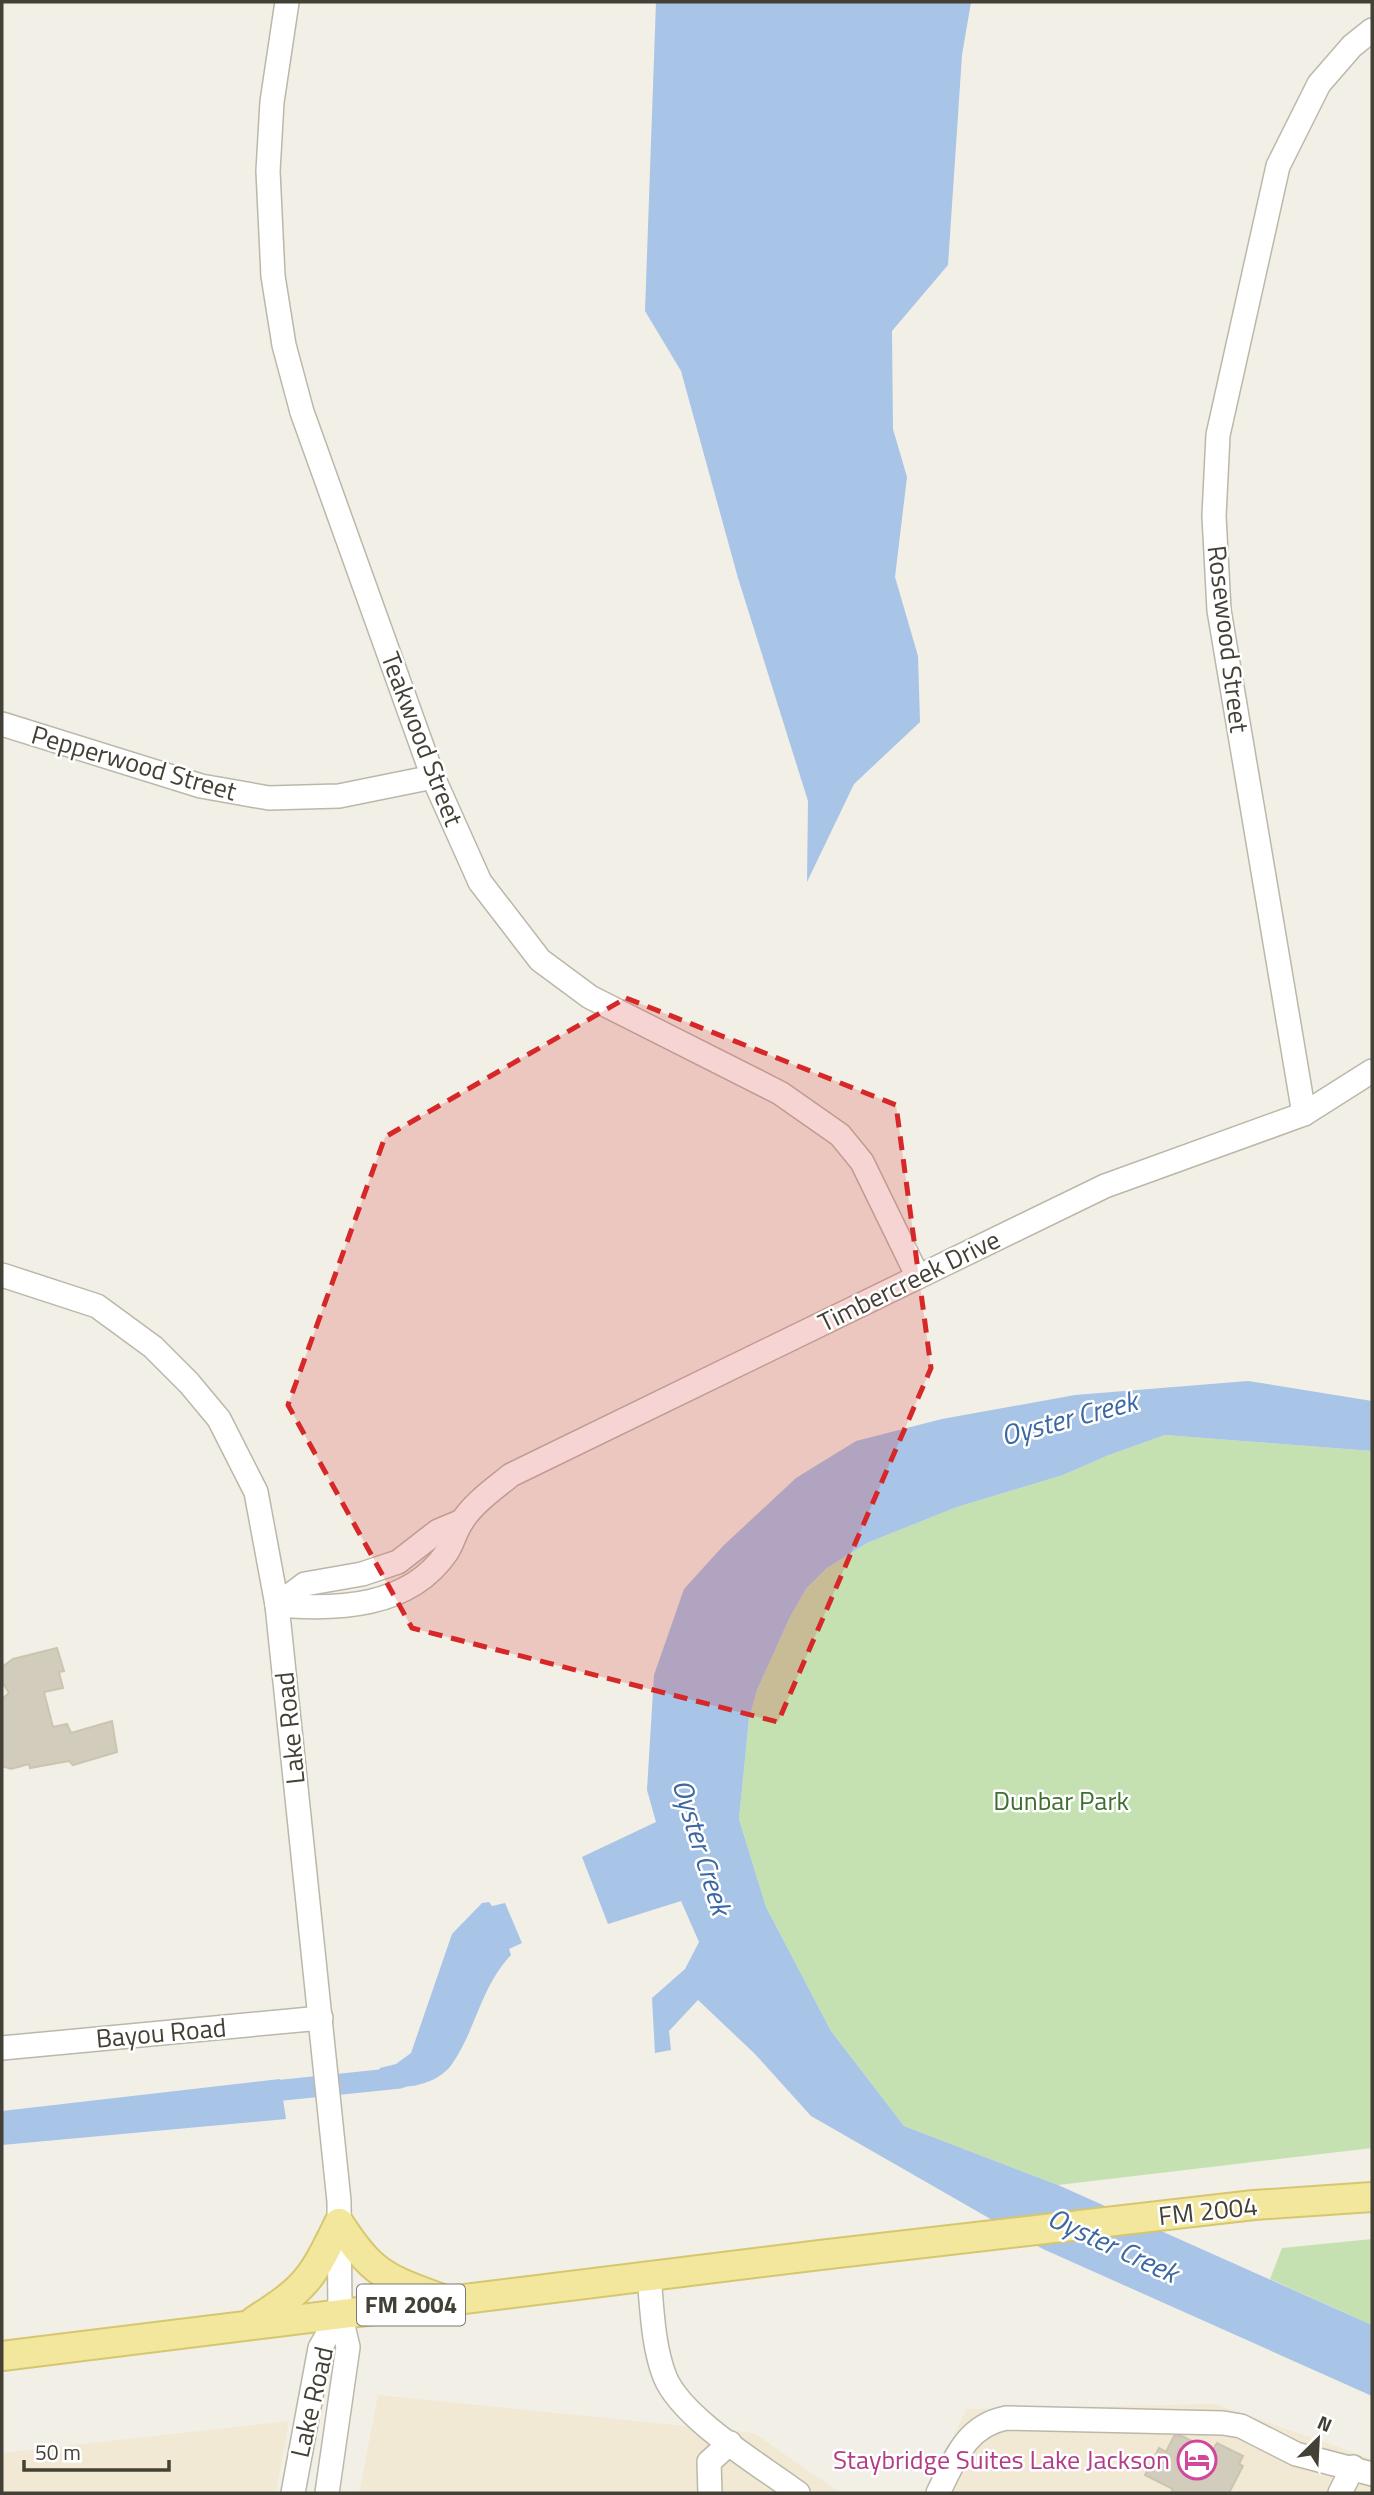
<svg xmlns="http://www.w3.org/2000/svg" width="1374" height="2495" font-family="'Titillium Web',sans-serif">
<rect width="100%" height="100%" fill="#f1efe6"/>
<!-- commercial -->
<g fill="#f1e9d3">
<path d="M378 2395 754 2433 840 2493H359Z"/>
<path d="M1215 2404 1372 2459V2493H925L967 2409Z"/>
<path d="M289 2421 276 2493H2V2453Z"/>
</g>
<!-- green -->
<g fill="#c5e1b2">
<path d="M1165 1435 1372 1451V2148L1058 2185 904 2126 831 2031 766 1907 739 1819 749 1719 757 1690 790 1617 806 1589 827 1568 867 1543 957 1507 1063 1475 1109 1455Z"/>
<path d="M1372 2239V2325L1270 2279 1282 2248Z"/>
</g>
<!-- water -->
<g fill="#a8c4e7">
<path d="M656 2H971L962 55 948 265 892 331 893 429 907 477 895 577 918 656 920 722 854 784 807 882 808 801 738 578 681 371 645 311Z"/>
<path d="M1248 1381 1372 1401V1451L1165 1435 1109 1455 1063 1475 957 1507 867 1543 827 1568 806 1589 790 1617 757 1690 749 1719 739 1819 766 1907 831 2031 904 2126 1058 2185 1372 2325V2396L1043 2249 811 2116 755 2054 698 2000 669 2031 671 2050 655 2053 652 1998 685 1969 699 1942 681 1901 608 1924 582 1857 656 1822 647 1790 654 1675 684 1589 723 1546 796 1478 856 1441 942 1419 1075 1395Z"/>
<path d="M489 1902 492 1906 505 1903 522 1943 509 1949 511 1955C480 1988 476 2030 452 2064 437 2086 395 2094 374 2080L380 2068 396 2064 411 2053 452 1934 482 1903Z"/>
<path d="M280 2079 286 2119 2 2145V2111Z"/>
</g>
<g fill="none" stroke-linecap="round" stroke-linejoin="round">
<!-- canal -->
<path stroke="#a8c4e7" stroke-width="21" d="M254 2093 400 2078"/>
</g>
<!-- building -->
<g fill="#d1ccbc" stroke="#cbc5b0" stroke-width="2">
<path d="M57 1648 64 1671 59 1672 63 1688 44 1692 53 1727 67 1724 71 1733 112 1721 117 1752 73 1765 69 1761 30 1768 29 1764 11 1769 2 1766V1699L9 1693 2 1682V1667L13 1659Z"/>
<path d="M1174 2436H1182L1212 2451 1217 2443 1243 2456 1239 2464 1243 2466 1229 2493H1171L1173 2489 1145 2475 1159 2448 1166 2452Z"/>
</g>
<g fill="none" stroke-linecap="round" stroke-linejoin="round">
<defs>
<g id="minor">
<path d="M287 2 272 102 268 171 273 276 284 345 302 412 433 777 480 882 540 960 590 997 780 1093 840 1135 862 1162 918 1277"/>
<path d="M2 724 201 786 269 798 339 796 433 777"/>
<path d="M1304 1114 1219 610 1214 516 1218 435 1278 166 1319 84 1352 46 1372 30"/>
<path d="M2 1275 97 1306 153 1347 189 1383 219 1419 256 1492 277 1605 339 2201 340 2313 348 2347 327 2493"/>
<path d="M277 1605C337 1610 409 1608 447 1552 453 1543 455 1532 461 1523 472 1504 494 1489 511 1475L1105 1186 1304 1114 1372 1071"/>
<path d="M277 1605 305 1584 362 1574 398 1562 438 1531 462 1521"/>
<path d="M2 2048 321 2018"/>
<path d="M649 2276C652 2309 653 2347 665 2377 682 2419 762 2466 798 2493"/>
<path d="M293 2493 320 2348 340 2313"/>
<path d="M710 2493 709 2462 730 2443"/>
<path d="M938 2493C955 2459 966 2426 1006 2418L1223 2423 1241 2426 1296 2454 1372 2474"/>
<path d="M1340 2493 1353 2467"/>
</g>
<g id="major">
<path d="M339 2223C372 2273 384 2278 440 2298"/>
<path d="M254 2321C307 2287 311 2280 339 2223"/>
<path d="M2 2356 820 2255 1254 2205 1372 2197"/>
</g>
</defs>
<!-- minor casing -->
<use href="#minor" stroke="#bbb8a9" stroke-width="26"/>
<!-- major casing -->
<use href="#major" stroke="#d6c76f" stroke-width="32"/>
<!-- minor -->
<use href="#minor" stroke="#fff" stroke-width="23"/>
<!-- major -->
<use href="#major" stroke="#f3e79d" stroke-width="28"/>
</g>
<!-- marked area -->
<path fill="#d62828" fill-opacity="0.2" stroke="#d62828" stroke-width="5" stroke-dasharray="14 9" stroke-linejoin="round" d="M626 998 896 1105 931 1368 778 1722 412 1628 288 1405 385 1137Z"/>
<!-- icons -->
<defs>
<symbol id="hotel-ring" viewBox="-11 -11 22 22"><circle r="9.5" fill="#fff" stroke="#d1479c" stroke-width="1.5"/><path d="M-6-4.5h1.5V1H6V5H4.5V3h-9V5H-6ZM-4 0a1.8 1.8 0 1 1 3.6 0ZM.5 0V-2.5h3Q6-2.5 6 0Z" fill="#d1479c"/></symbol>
</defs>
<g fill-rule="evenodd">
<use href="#hotel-ring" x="1175" y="2438" width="44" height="44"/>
</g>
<g text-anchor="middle" stroke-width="5" stroke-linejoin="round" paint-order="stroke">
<!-- shield labels -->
<rect fill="#fff" stroke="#7b7972" stroke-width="2" x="357" y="2284.5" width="108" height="41" rx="5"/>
<g font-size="24" font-weight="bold" fill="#434036">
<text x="411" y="2313">FM 2004</text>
</g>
<!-- street labels -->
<g font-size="26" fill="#434036" stroke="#fff">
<text transform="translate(1228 639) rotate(83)" y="9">Rosewood Street</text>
<text transform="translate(422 739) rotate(69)" y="9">Teakwood Street</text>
<text transform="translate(134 763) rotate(16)" y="9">Pepperwood Street</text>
<text transform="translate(909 1281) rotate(-26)" y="9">Timbercreek Drive</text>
<text transform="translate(290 1728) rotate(-96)" y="9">Lake Road</text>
<text transform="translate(161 2033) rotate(-5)" y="9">Bayou Road</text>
<text transform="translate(1208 2211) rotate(-6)" y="9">FM 2004</text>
<text transform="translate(312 2402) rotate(-77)" y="9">Lake Road</text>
</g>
<!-- park labels -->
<g font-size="26" fill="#3e6e30" stroke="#fff">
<text x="1061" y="1810">Dunbar Park</text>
</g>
<!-- hotel labels -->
<g font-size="26" fill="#b23c85" stroke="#fff" text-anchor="end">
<text x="1170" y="2469">Staybridge Suites Lake Jackson</text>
</g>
<!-- water labels -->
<g font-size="28" font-style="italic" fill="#3b67a2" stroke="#fff">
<text transform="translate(1069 1418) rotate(-15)" y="10">Oyster Creek</text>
<text transform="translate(702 1847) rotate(73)" y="10">Oyster Creek</text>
<text transform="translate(1113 2245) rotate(25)" y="10">Oyster Creek</text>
</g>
</g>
<!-- border -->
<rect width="1374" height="2495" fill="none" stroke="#434036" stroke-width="7"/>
<!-- north arrow -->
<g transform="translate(1318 2439) rotate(24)" stroke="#ffffff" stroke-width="5" paint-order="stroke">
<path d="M0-5L12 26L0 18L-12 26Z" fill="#434036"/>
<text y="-10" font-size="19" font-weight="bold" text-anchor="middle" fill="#434036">N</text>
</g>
<!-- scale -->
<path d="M24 2460v10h145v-10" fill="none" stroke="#434036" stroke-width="3.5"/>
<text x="35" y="2460" font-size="21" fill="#434036" stroke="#ffffff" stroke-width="5" paint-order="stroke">50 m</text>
</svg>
